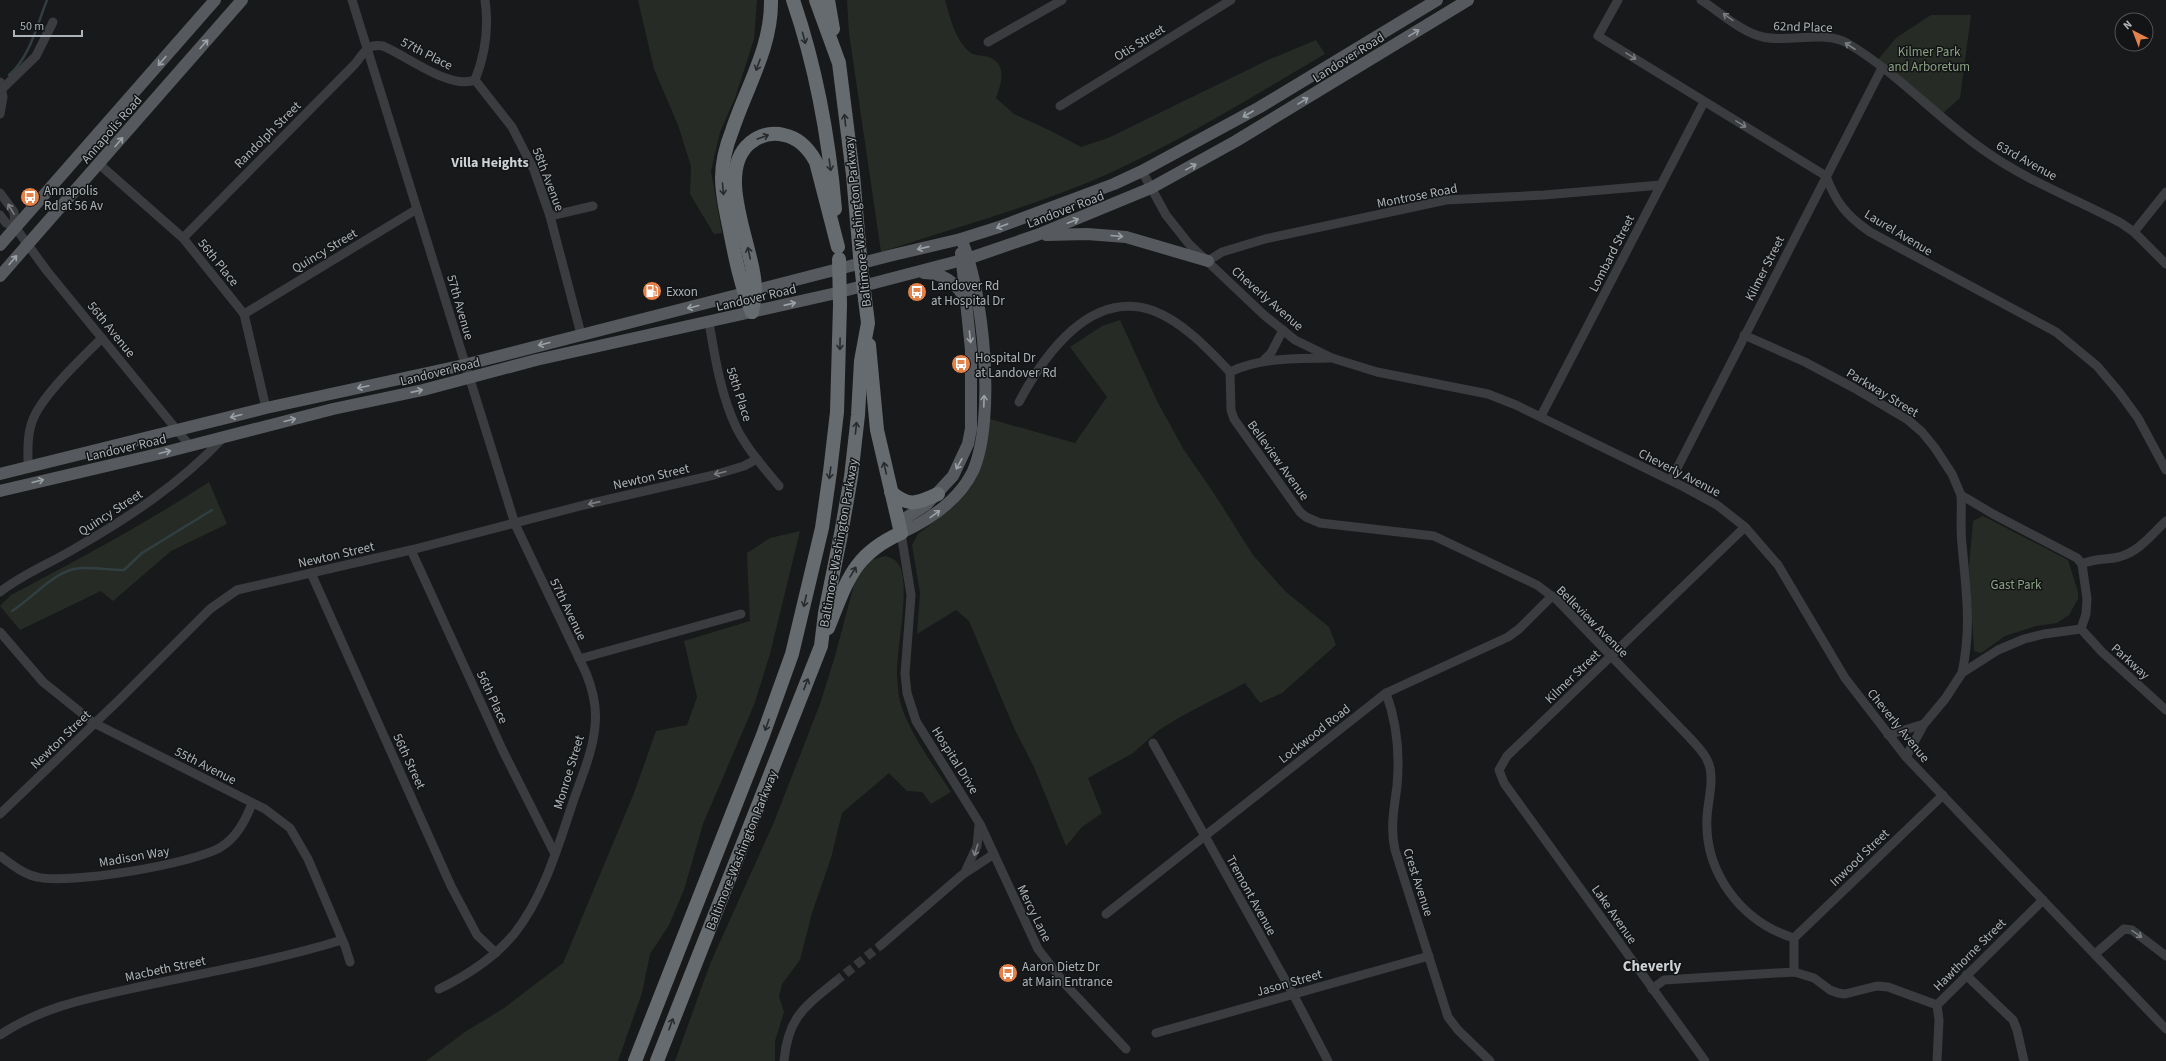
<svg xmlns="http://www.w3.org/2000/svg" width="2166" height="1061" font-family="'Source Sans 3',sans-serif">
<rect width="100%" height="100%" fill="#18191a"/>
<!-- green -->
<g fill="#262c25">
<path d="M638 0H757L754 39 735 98 720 132 711 171 722 233 714 234 690 194 691 166 678 125 654 69Z"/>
<path d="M847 0H945C950 17 955 41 971 53 975 56 983 55 989 57 1008 65 1001 84 996 98L1014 114 1049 130 1081 147 1108 138 1268 60 1316 40 1325 54C1255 95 1185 139 1110 173 1036 206 957 227 881 252L849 33Z"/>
<path d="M1931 15H1971L1960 98 1941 115 1876 62 1896 38Z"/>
<path d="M1120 320 1157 401 1184 450 1215 495 1253 555 1285 591 1329 627 1336 645 1282 693 1260 703 1245 683 1182 716 1159 730 1133 753 1088 778 1102 813 1082 827 1066 846 1034 767 1014 728 969 621 956 610 917 634 920 593 912 545 918 534 954 506 979 472 985 453 990 419 1075 443 1107 397 1070 347 1102 326Z"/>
<path d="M209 482 227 524 171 551 113 601 101 591 20 630 0 606 11 595C79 559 145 524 209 482Z"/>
<path d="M1983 516 2068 560 2078 592V599L2069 615 2057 623 2036 626 2005 636 1981 653 1974 651 1969 567 1973 521Z"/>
<path d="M800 531 770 654 754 705 703 824 684 890 669 925 650 954 642 993 618 1061H426L465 1032 504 1008 563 963 634 793 656 731 687 725 697 697 684 641 750 621 747 553 770 538Z"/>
<path d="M885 556C890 557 894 559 898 563 912 582 896 649 897 675 898 684 898 696 901 705 911 736 933 764 951 792L931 804 922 792 907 791 889 773 842 813 831 858 812 913 800 960 782 984 779 997 784 1012 775 1041V1061H675L710 964 774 822 820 704 835 656 856 577 871 560Z"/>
</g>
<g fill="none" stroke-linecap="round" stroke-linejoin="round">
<!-- stream -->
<g stroke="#323f42" stroke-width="2.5">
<path d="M9 75C30 57 37 25 47 0"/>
<path d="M12 611C33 598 50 575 74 569 90 566 107 570 124 570L142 553 212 510"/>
</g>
<!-- minor-tunnel -->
<path stroke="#36383a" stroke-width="9" stroke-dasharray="9 4.5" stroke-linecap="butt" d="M835 982 881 945"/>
<!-- minor -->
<g stroke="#3a3c3f" stroke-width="9">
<path d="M352 0 515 524 586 673C593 690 597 708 595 726 593 751 582 776 574 799 559 843 544 897 514 934 493 959 468 975 439 989"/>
<path d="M485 0C489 27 485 55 475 80L512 127 534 170 550 216 581 334"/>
<path d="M1618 0 1598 36 1826 176C1836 203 1847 216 1870 232L2056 332 2097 366 2119 392 2138 418 2166 470"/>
<path d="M1701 0C1720 12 1741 32 1763 37 1788 43 1825 30 1847 43 1898 73 1937 118 1985 151 2027 181 2076 199 2121 223L2134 232 2166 264"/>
<path d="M988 42 1062 0"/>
<path d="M0 82 3 97 0 114"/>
<path d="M2 89 36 56 53 22"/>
<path d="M1060 106 1231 0"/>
<path d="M99 164 183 238 244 314 266 408"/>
<path d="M1142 171 1166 215 1189 244 1264 315 1295 340 1332 358 1377 372 1488 394 1516 405 1684 487 1717 505 1745 527 1778 565 1845 678 1906 757 2166 1029"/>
<path d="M0 193 14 212 15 227"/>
<path d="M0 215 6 223 15 227 47 271 190 446"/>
<path d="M550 216 593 206"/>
<path d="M2134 232 2166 192"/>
<path d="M183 238 355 64C364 53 367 43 383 46 407 56 450 90 475 80"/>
<path d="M1208 261 1222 252 1265 239 1446 200 1544 195 1661 185"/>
<path d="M244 314 417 209"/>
<path d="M709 322C715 358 721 396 737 429 748 450 764 468 779 486"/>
<path d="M1744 335 1805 362 1854 388 1908 420 1922 432 1935 448 1952 474 1961 495 1993 514 2077 558 2082 564 2087 599 2086 614 2081 629 2044 634 2024 639 1998 650 1962 673 1945 699 1924 724 1906 757"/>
<path d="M1330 358C1296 359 1261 357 1230 372L1231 410 1234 419 1300 512 1306 517 1320 523 1434 536 1537 585 1557 600 1690 738C1696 745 1705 753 1708 762 1715 778 1708 800 1707 817 1704 872 1741 922 1794 938"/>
<path d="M1263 361 1271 353 1283 330"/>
<path d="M1019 402C1044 355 1091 288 1154 311 1183 322 1209 350 1230 372"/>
<path d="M1541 416 1704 102"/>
<path d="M28 467C28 452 27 436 32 422 40 397 83 357 102 338"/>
<path d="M1671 480 1882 68"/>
<path d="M1961 495C1962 511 1960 527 1962 544 1966 591 1972 626 1962 673"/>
<path d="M901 533 911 595 905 674 907 693 916 721 980 824 1038 949 1065 984 1126 1049"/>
<path d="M411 550 503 751 555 854"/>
<path d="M2082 564C2095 558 2106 560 2119 557 2140 551 2151 535 2166 521"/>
<path d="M311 573 451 886 477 935 496 953"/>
<path d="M0 592C23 574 49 564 74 549 128 518 180 484 223 438"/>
<path d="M2081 629 2102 652 2166 710"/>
<path d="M0 632 43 682 94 723 265 809 290 828 308 859 345 946 350 962"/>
<path d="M579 659 741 614"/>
<path d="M1386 693C1397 723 1400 754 1397 786 1394 809 1390 828 1395 850L1448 1017 1458 1030 1490 1061"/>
<path d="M1888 735 1924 724"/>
<path d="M1153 743 1293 994 1328 1061"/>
<path d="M0 814 119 700 210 609 237 590 411 550 584 505 714 475 744 466 757 459"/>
<path d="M0 856C11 864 23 874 37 877 68 885 193 864 221 847 237 837 246 820 252 803"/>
<path d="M966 870 977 846 979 825"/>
<path d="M1106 914 1386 693 1508 637 1519 629 1552 596"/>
<path d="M1794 938 1943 795"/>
<path d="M1794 938V972"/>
<path d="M881 945 962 875 994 854"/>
<path d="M2095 954 2124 929 2132 930 2166 956"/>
<path d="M1966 975 2013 1020 2017 1030 2024 1061"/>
<path d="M1652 989 1664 980 1794 972 1814 978 1830 990 1838 993 1845 994 1877 986 1888 987 1937 1005"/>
<path d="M1937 1005 2043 900"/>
<path d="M1937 1005 1939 1020 1937 1061"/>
<path d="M1156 1033 1429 956"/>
<path d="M0 1035C43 1006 93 997 143 986 209 972 277 960 342 940"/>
<path d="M784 1061C788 1018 803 1008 835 982"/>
<path d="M1705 1061 1504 783 1499 770 1507 756 1531 733 1745 527"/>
</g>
<!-- major -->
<g stroke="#565a5e" stroke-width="12">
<path d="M1046 235 1087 234 1126 237 1208 261"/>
<path d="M0 245 215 0"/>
<path d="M924 273C944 274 953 280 964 297"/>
<path d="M0 276 242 0"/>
<path d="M0 474 266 408 464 365 893 255 961 239 999 227 1114 184 1142 171 1260 107 1437 0"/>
<path d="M0 491 162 453 333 409 423 390 536 360 832 294 970 258 1037 235 1151 188 1236 141 1468 0"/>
<path d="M901 533C929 520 959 500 973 471 996 419 984 291 961 239"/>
<path d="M901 533 907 517 926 505 953 476 968 444 971 429V350L961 253"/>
</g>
<!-- highway -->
<g stroke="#666b6f" stroke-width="14">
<path d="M793 0C816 67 829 139 835 209"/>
<path d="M816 0 839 63 853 175 860 256"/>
<path d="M828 0 833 29"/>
<path d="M752 312C753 306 755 298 755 291 756 251 713 174 750 143 760 135 772 132 784 135 799 138 809 149 816 162L838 247"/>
<path d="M752 312C740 284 735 256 729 226 726 211 722 195 722 178 722 162 726 146 732 131 746 88 772 47 771 0"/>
<path d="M891 492C910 508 917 503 938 494"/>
<path d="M828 628C847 582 852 555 901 533L877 430 869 345"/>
<path d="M635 1061 763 735 792 654 822 528 830 472 837 412 840 305"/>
<path d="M657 1061 821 646 825 613 841 534 851 477 858 415 861 361 868 323 865 299"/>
</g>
<!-- highway-bridge -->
<g stroke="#666b6f" stroke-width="14">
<path d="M860 256 865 299"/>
<path d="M839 259 840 305"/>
</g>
</g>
<!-- one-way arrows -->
<defs><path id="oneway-shaft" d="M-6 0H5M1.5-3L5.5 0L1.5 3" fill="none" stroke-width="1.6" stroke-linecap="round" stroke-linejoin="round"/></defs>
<g stroke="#797e82">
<use href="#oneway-shaft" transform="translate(1728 17) rotate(-145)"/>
<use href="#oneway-shaft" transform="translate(1850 46) rotate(-147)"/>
<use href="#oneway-shaft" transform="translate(1631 56) rotate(32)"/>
<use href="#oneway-shaft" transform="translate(1741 124) rotate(31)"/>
<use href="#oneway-shaft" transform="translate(11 209) rotate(-121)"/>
<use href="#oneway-shaft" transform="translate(720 473) rotate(166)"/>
<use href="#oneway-shaft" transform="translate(594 503) rotate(167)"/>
<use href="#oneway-shaft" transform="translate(976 850) rotate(107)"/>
<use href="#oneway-shaft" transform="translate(2137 934) rotate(35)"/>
</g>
<g stroke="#9ba2a7">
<use href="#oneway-shaft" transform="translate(1414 33) rotate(-31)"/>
<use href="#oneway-shaft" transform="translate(204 44) rotate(-48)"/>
<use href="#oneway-shaft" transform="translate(162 61) rotate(131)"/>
<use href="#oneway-shaft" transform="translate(1303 101) rotate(-31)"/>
<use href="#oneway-shaft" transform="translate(1248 114) rotate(150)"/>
<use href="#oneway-shaft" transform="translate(119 142) rotate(-49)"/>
<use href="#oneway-shaft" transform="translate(1191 167) rotate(-29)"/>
<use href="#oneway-shaft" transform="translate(1073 221) rotate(-21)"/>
<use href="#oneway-shaft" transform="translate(1002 226) rotate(160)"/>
<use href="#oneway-shaft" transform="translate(1117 236) rotate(5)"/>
<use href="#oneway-shaft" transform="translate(923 248) rotate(167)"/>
<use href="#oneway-shaft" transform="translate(13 260) rotate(-50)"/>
<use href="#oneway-shaft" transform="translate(790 304) rotate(-13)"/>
<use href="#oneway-shaft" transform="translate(693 307) rotate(166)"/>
<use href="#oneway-shaft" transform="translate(970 337) rotate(84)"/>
<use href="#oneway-shaft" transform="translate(544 344) rotate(166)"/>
<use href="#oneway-shaft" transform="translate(363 387) rotate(168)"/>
<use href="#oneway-shaft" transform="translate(417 391) rotate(-13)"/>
<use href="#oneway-shaft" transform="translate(984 401) rotate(-88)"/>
<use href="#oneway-shaft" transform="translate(236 416) rotate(166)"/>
<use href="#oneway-shaft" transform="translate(290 420) rotate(-14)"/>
<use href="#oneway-shaft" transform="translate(165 452) rotate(-14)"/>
<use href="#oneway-shaft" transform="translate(959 464) rotate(119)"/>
<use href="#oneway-shaft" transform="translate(38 481) rotate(-14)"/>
<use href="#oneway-shaft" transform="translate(935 514) rotate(-36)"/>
</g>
<g stroke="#282a2c">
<use href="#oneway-shaft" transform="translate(804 38) rotate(75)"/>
<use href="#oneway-shaft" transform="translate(758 65) rotate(110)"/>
<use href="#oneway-shaft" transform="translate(845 120) rotate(-96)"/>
<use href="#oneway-shaft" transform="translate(763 137) rotate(-20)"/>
<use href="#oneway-shaft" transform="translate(830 165) rotate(82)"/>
<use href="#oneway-shaft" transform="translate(723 189) rotate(85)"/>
<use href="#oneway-shaft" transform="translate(749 253) rotate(-102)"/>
<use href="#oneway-shaft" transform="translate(840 344) rotate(91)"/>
<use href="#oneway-shaft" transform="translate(856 428) rotate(-84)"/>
<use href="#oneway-shaft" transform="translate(885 468) rotate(-103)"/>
<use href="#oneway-shaft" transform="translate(830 473) rotate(98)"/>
<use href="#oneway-shaft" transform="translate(853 572) rotate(-59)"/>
<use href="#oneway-shaft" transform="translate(805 601) rotate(103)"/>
<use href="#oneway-shaft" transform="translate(806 684) rotate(-69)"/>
<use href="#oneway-shaft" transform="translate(767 725) rotate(109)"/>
<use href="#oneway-shaft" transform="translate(671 1024) rotate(-70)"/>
</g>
<!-- icons -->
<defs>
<symbol id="bus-disc" viewBox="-11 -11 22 22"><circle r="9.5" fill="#e28149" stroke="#131415"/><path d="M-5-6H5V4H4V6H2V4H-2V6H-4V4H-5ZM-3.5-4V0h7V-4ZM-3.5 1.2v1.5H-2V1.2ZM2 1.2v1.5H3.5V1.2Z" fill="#fff"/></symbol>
<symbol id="fuel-disc" viewBox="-11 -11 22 22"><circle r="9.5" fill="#e28149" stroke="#131415"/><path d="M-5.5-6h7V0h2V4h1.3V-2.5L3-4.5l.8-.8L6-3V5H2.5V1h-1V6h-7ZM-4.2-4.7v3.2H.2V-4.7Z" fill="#fff"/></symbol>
</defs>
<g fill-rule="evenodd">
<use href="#bus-disc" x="19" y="186" width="22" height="22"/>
<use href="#fuel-disc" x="641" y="280" width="22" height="22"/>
<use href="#bus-disc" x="906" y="281" width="22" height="22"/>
<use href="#bus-disc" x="950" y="353" width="22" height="22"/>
<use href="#bus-disc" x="997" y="962" width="22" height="22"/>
</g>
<g text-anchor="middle" stroke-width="3" stroke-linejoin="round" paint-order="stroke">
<!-- street labels -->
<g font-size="13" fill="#acb4b9" stroke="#131415">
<text transform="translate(1803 26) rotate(2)" y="5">62nd Place</text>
<text transform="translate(1139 42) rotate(-32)" y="5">Otis Street</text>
<text transform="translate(427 53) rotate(27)" y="5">57th Place</text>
<text transform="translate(1348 57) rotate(-32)" y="5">Landover Road</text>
<text transform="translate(111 129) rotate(-49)" y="5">Annapolis Road</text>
<text transform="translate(267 134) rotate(-45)" y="5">Randolph Street</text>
<text transform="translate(2027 160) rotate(29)" y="5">63rd Avenue</text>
<text transform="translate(549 179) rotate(69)" y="5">58th Avenue</text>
<text transform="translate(1417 195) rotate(-11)" y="5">Montrose Road</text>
<text transform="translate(1065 209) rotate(-21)" y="5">Landover Road</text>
<text transform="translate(857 222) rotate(-96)" y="5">Baltimore-Washington Parkway</text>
<text transform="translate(1899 232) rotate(31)" y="5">Laurel Avenue</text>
<text transform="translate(324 250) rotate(-31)" y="5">Quincy Street</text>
<text transform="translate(1611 253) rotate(-63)" y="5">Lombard Street</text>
<text transform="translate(219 262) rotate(51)" y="5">56th Place</text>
<text transform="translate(1764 268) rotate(-63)" y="5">Kilmer Street</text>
<text transform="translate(756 297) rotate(-13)" y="5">Landover Road</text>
<text transform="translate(1268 298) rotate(41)" y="5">Cheverly Avenue</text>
<text transform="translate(461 307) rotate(74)" y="5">57th Avenue</text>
<text transform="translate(112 329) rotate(51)" y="5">56th Avenue</text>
<text transform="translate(440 371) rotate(-14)" y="5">Landover Road</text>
<text transform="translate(1883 392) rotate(31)" y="5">Parkway Street</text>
<text transform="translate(740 394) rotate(72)" y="5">58th Place</text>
<text transform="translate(126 447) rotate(-13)" y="5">Landover Road</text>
<text transform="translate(1279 460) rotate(54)" y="5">Belleview Avenue</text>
<text transform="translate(1680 472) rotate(27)" y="5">Cheverly Avenue</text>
<text transform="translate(651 476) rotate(-13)" y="5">Newton Street</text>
<text transform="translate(110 512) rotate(-33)" y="5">Quincy Street</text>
<text transform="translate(838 543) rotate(-80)" y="5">Baltimore-Washington Parkway</text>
<text transform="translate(336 554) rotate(-13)" y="5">Newton Street</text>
<text transform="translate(569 609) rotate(64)" y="5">57th Avenue</text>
<text transform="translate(1593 621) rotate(45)" y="5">Belleview Avenue</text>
<text transform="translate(2131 661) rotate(42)" y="5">Parkway</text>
<text transform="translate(1572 676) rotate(-44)" y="5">Kilmer Street</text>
<text transform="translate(493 697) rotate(65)" y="5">56th Place</text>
<text transform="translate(1899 725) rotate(51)" y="5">Cheverly Avenue</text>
<text transform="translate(1314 733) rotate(-38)" y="5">Lockwood Road</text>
<text transform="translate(60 739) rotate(-44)" y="5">Newton Street</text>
<text transform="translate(956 760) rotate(58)" y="5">Hospital Drive</text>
<text transform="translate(410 761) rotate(65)" y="5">56th Street</text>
<text transform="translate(206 765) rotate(27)" y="5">55th Avenue</text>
<text transform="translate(568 772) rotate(-73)" y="5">Monroe Street</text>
<text transform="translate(741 850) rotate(-68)" y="5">Baltimore-Washington Parkway</text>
<text transform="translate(134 856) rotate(-10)" y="5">Madison Way</text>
<text transform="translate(1859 857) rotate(-44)" y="5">Inwood Street</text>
<text transform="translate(1419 882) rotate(72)" y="5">Crest Avenue</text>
<text transform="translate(1252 895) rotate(61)" y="5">Tremont Avenue</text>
<text transform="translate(1035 913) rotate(64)" y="5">Mercy Lane</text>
<text transform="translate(1615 914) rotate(55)" y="5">Lake Avenue</text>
<text transform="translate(1969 954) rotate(-45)" y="5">Hawthorne Street</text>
<text transform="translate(165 968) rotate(-12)" y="5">Macbeth Street</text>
<text transform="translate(1289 982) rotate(-16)" y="5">Jason Street</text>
</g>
<!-- park labels -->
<g font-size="13" fill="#8ca285" stroke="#131415">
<text x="1929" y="56">Kilmer Park<tspan x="1929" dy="15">and Arboretum</tspan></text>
<text x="2016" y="589">Gast Park</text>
</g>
<!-- poi labels -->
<g font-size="13" fill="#acb4b9" stroke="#131415" text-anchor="start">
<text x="44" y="195">Annapolis<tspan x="44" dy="15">Rd at 56 Av</tspan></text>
<text x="931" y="290">Landover Rd<tspan x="931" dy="15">at Hospital Dr</tspan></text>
<text x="666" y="296">Exxon</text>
<text x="975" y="362">Hospital Dr<tspan x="975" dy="15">at Landover Rd</tspan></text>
<text x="1022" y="971">Aaron Dietz Dr<tspan x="1022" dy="15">at Main Entrance</tspan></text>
</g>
<!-- neighbourhood labels -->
<g font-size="14" font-weight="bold" fill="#ccd1d5" stroke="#131415">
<text x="490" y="167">Villa Heights</text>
</g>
<!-- quarter labels -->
<g font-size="15" font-weight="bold" fill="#ccd1d5" stroke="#131415">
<text x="1652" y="971">Cheverly</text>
</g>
</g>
<!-- north arrow -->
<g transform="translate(2134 32) rotate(318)"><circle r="19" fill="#131415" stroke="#505457"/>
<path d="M0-3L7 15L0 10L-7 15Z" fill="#e28149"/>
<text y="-6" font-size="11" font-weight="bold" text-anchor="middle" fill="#acb4b9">N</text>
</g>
<!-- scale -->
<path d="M14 30v6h68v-6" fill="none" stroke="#acb4b9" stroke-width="2"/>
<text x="20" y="30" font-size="12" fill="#acb4b9" stroke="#131415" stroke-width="3" paint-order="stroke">50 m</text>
</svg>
